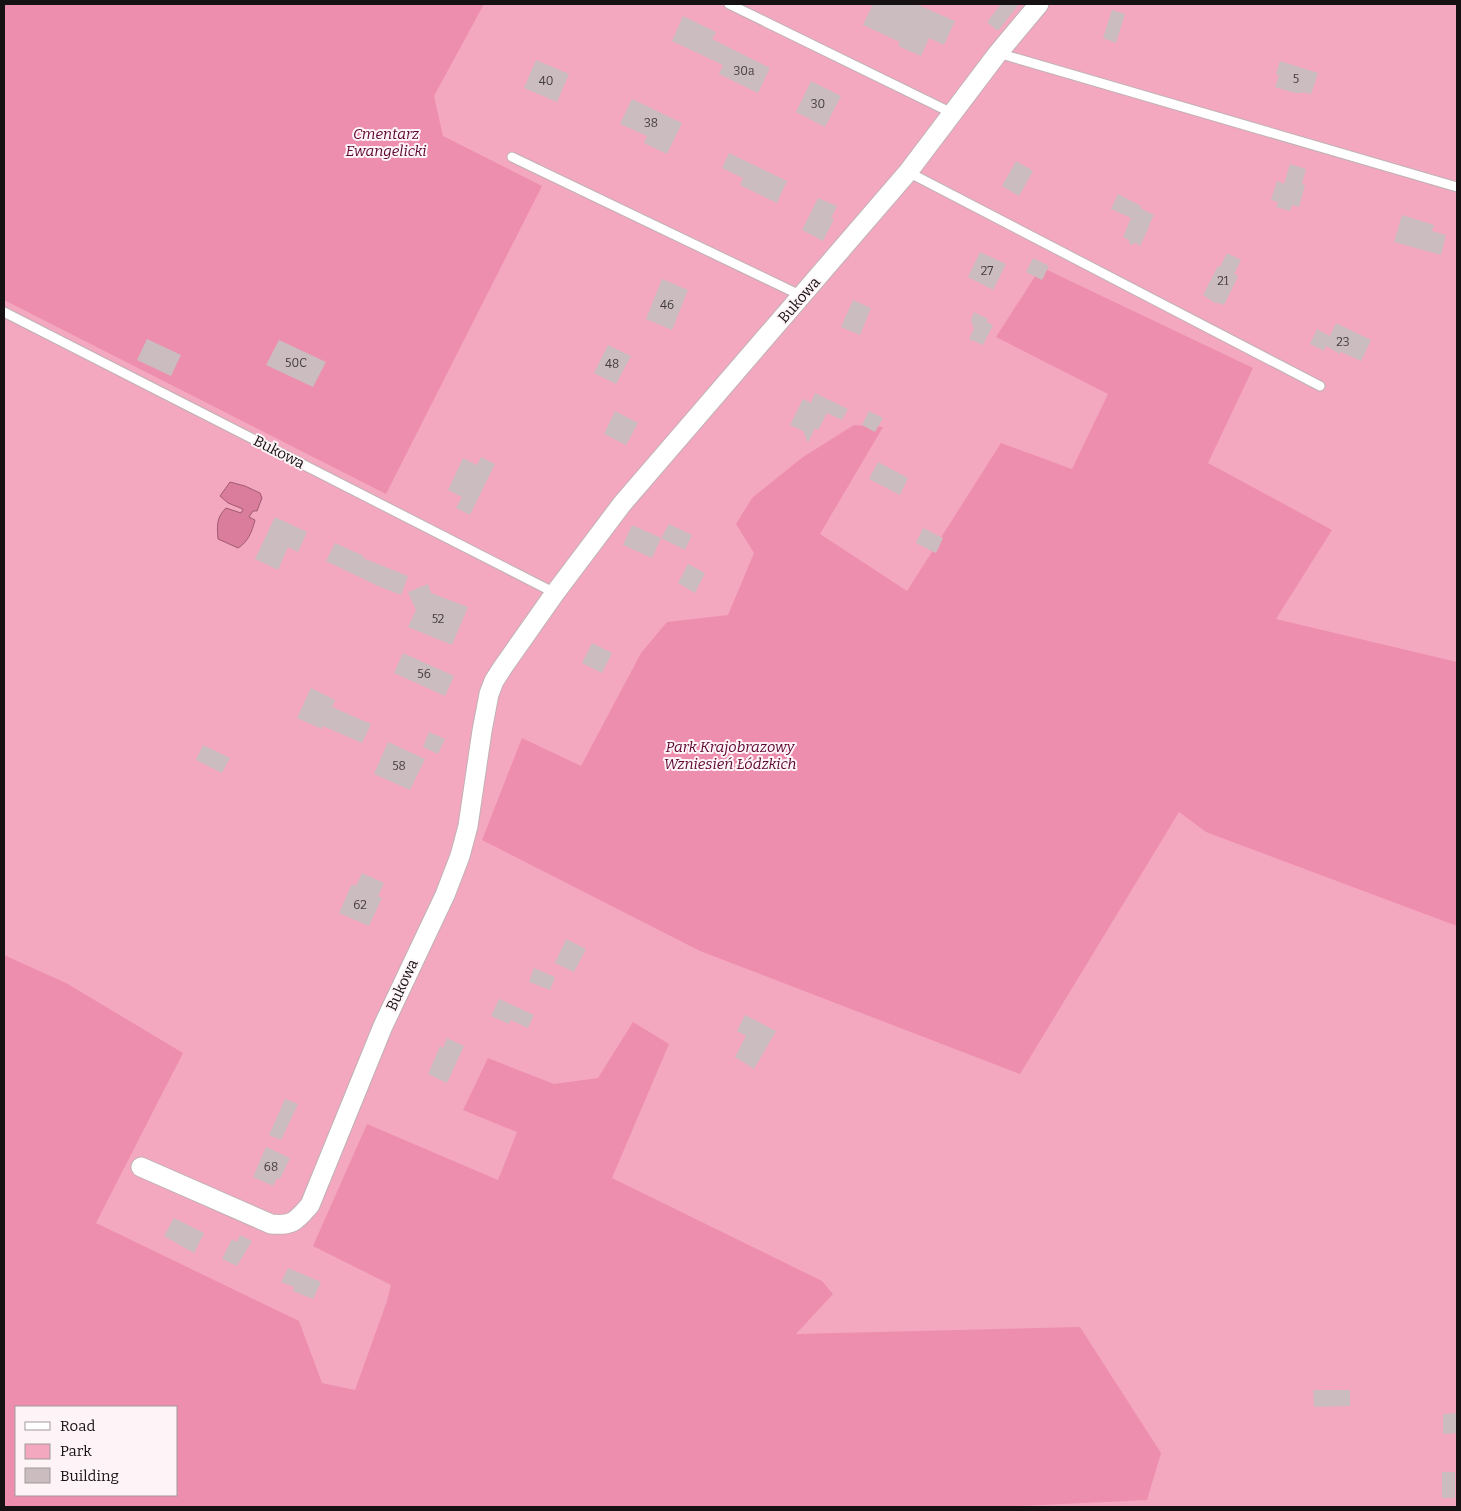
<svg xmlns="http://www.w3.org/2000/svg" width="1461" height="1511" font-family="Bitter,serif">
<rect width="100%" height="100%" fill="#f5e5e9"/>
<!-- green -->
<path fill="#f4a8c0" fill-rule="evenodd" d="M4 4H1457V1507H4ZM16 1407H176V1495H16Z"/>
<!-- forest -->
<g fill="#ee8eae" fill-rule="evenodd">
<path d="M4 4H484L434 96 443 136 542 186 386 494 4 300Z"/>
<path d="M1041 267 1253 368 1208 463 1332 530 1276 619 1457 662V926L1206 832 1179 812 1020 1074 700 951 482 840 522 738 581 766 641 653 667 622 728 615 754 553 736 524 752 498 803 457 854 425 883 427 820 534 907 591 1001 443 1072 469 1108 394 996 337Z"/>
<path d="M4 955 66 983 183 1053 96 1223 299 1321 322 1383 355 1390 387 1301 391 1285 313 1246 367 1124 498 1180 517 1132 463 1110 488 1058 554 1084 598 1078 633 1022 669 1044 612 1178 822 1281 833 1294 796 1334 1080 1327 1161 1453 1147 1500 1003 1507H4ZM16 1407H176V1495H16Z"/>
</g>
<!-- water -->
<path fill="#da7c9c" stroke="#9f5c73" d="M230 482 245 486 260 493 262 498 257 511H253L249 517 255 520C252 532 248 542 238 548L218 539C217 526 216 518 226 508L241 513 243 509 228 503 220 496Z"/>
<!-- building -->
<g fill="#cbbcc0">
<path d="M873 4H916L955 21 944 45 929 38 921 56 898 46 900 42 863 25Z"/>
<path d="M1001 4H1019L998 31 987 22Z"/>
<path d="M1112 10 1125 14 1116 43 1103 38Z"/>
<path d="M683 16 716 32 712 39 770 68 758 93 719 74 723 65 672 41Z"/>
<path d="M536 60 569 74 557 102 524 88Z"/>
<path d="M1280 61 1318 73 1311 94 1302 92V93H1295L1275 87 1279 75 1276 74Z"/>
<path d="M811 81 841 96 825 127 796 112Z"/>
<path d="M632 99 682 123 667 154 644 143 647 136 620 124Z"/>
<path d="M729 153 787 181 777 203 740 185 743 178 722 168Z"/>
<path d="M1016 161 1033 171 1019 196 1002 186Z"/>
<path d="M1290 164 1306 169 1302 184 1305 185 1299 207 1292 205 1290 211 1276 207 1278 202 1271 200 1277 181 1284 184Z"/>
<path d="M1118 194 1141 206 1140 208 1154 215 1149 225H1150L1140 246 1136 243 1130 245 1129 240 1123 237 1131 218 1111 209Z"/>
<path d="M818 198 837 206 831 218 834 219 823 241 802 230Z"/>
<path d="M1402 215 1434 225 1432 231 1446 235 1441 255 1394 242Z"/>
<path d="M980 252 1006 264 993 290 968 277Z"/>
<path d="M1227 253 1241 260 1234 274 1238 276 1224 305 1218 303H1215L1203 295 1218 266 1220 267Z"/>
<path d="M1033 258 1049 266 1042 280 1026 272Z"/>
<path d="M662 279 688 290 672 330 646 319Z"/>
<path d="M853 300 871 308 860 335 841 327Z"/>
<path d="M974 312 988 319 987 322 993 325 983 345 969 339 974 329 971 320Z"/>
<path d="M1336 323 1371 340 1361 361 1341 352 1340 354 1326 346 1324 351 1310 344 1317 329 1330 336Z"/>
<path d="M147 339 181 355 171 376 137 360Z"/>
<path d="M279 340 326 362 313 387 266 365Z"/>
<path d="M608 345 631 356 616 384 594 373Z"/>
<path d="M815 393 848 409 842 420 827 413 818 430 815 428 808 443 803 431 790 425 803 399 811 403Z"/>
<path d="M615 411 638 423 626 445 604 434Z"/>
<path d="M869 411 883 418 875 432 862 425Z"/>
<path d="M481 457 495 464 470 515 456 508 462 497 448 490 463 458 477 465Z"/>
<path d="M878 462 908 478 900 495 869 479Z"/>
<path d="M275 517 307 532 298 552 288 547 278 570 255 559Z"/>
<path d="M669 524 692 535 685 550 661 538Z"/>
<path d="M632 525 661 538 652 558 623 545Z"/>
<path d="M923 528 943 538 936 553 916 543Z"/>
<path d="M335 543 364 556 363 558 408 576 401 595 378 586 326 561Z"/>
<path d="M688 564 705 573 695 593 678 583Z"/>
<path d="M428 584 431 593 468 607 452 645 408 627 416 610 408 592Z"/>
<path d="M592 643 612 653 602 673 582 663Z"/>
<path d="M403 653 454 676 445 696 394 673Z"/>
<path d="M311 688 335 700 332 707 371 724 362 743 323 726 322 729 297 718Z"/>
<path d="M429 732 445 739 438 754 423 747Z"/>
<path d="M388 742 425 759 410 790 374 774Z"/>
<path d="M203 745 230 758 222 773 196 760Z"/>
<path d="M362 873 384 883 378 896 382 898 369 926 339 913 352 884 356 886Z"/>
<path d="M566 939 586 949 574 972 555 963Z"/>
<path d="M534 968 555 977 550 990 529 982Z"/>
<path d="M499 999 534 1015 528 1028 511 1020 509 1024 491 1016Z"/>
<path d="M745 1015 776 1031 754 1069 735 1057 746 1036 737 1031Z"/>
<path d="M447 1038 464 1046 447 1083 428 1074 440 1046 443 1048Z"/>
<path d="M285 1099 298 1104 281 1140 269 1135Z"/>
<path d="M266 1147 290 1158 280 1179 277 1178 273 1186 253 1177Z"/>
<path d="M174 1218 204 1233 194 1253 164 1236Z"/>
<path d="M240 1235 252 1241 237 1266 222 1259 232 1239 237 1242Z"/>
<path d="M288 1268 321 1282 313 1299 293 1291 294 1287 281 1282Z"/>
<path d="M1313 1390H1350V1406L1314 1407Z"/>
<path d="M1457 1413V1433L1443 1434V1414Z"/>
<rect x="1442" y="1472" width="13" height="26"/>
</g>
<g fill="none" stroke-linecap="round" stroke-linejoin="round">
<defs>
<g id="lane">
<path d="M729 4 952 113"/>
<path d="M998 53 1457 187"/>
<path d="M512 157 802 296"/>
<path d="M908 172 1320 386"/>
<path d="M4 312 555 593"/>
</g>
<path id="street" d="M141 1167 271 1224C293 1226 296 1221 310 1205L383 1026 445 895 460 856 468 826 482 731 489 694 494 681 503 667 555 593 622 504 908 172 998 53 1039 4"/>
</defs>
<!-- lane casing -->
<use href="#lane" stroke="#c0b1b5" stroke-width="11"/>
<!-- street casing -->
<use href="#street" stroke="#c0b1b5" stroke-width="21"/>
<!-- lane -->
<use href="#lane" stroke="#fff" stroke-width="9"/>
<!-- street -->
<use href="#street" stroke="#fff" stroke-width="19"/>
</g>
<g text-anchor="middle" stroke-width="4" stroke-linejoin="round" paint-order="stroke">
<!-- number labels -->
<g font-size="12" fill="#433c3e">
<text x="744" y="75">30a</text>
<text x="1296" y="83">5</text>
<text x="546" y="85">40</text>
<text x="818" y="108">30</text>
<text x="651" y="127">38</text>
<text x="987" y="275">27</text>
<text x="1223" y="285">21</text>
<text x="667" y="309">46</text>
<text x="1343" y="346">23</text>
<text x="296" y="367">50C</text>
<text x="612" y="368">48</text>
<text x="438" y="623">52</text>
<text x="424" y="678">56</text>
<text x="399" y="770">58</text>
<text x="360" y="909">62</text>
<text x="271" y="1171">68</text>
</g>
<!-- park labels -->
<g font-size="15" font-style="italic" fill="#5d0631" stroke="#fef4f7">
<text x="386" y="139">Cmentarz<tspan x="386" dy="17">Ewangelicki</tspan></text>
<text x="730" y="752">Park Krajobrazowy<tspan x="730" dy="17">Wzniesień Łódzkich</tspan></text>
</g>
<!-- street labels -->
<g font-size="15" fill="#161112" stroke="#fef4f7">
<text transform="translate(799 300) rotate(-49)" y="5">Bukowa</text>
<text transform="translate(279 452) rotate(27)" y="5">Bukowa</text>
<text transform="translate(402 985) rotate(-65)" y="5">Bukowa</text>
</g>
</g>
<!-- border -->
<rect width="1461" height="1511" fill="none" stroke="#161112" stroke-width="10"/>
<!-- legend -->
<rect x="15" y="1406" width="162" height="90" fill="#fef4f7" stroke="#a1999b"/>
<rect x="25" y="1422" width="25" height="8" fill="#ffffff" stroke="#a1999b"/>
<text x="60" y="1431" font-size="15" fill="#161112">Road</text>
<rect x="25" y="1444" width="25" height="15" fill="#f4a8c0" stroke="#a1999b"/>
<text x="60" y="1456" font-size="15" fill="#161112">Park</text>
<rect x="25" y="1468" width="25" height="15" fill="#cbbcc0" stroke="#a1999b"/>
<text x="60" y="1481" font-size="15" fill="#161112">Building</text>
</svg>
